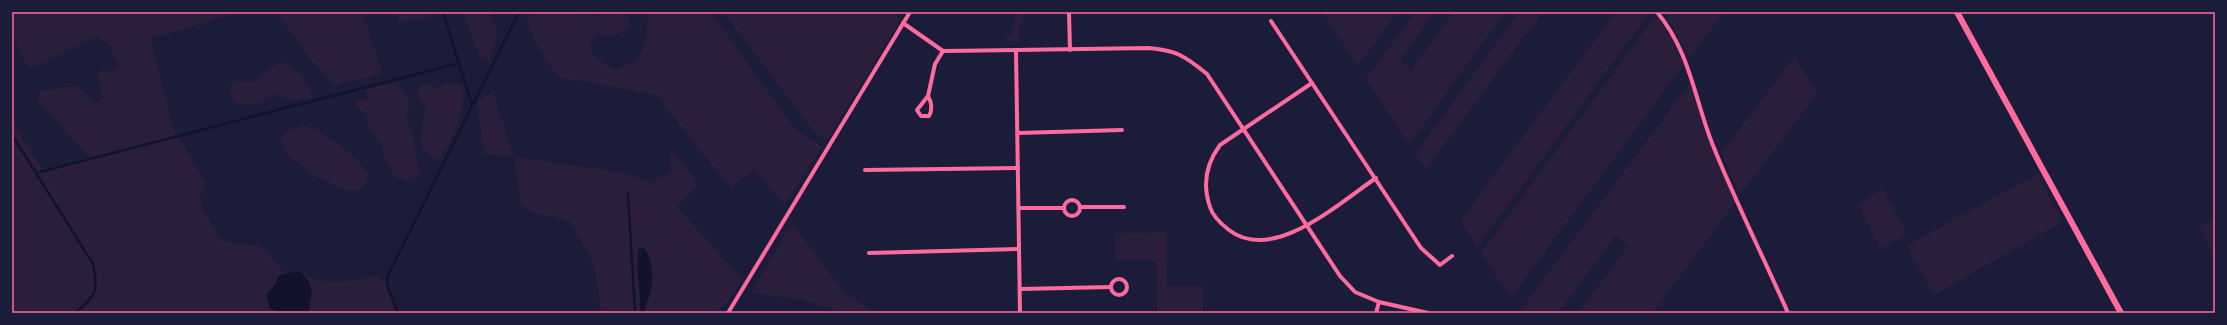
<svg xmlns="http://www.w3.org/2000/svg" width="2227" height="325" font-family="'Titillium Web',sans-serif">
<rect width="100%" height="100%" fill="#1b1b3a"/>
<!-- green -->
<g fill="#2a1e3b">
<path d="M12 12H240L150 39 173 127 206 184 200 198 203 210 222 241 263 247 284 273 299 271C320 288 354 280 379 276L386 283 397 313H12V120L43 170 92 160 38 101 40 91 79 85 93 102 97 103 101 98 98 72 106 70 112 74 119 64 107 43 96 36 29 70 12 33Z"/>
<path d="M277 12H362L383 73 334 86 310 59Z"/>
<path d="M396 12H431L429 18 399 22Z"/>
<path d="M463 12H488L498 33 490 59 484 60 478 53Z"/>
<path d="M538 12 579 13 594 16 617 13 628 16 630 23C625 38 610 34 596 36L591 42V53L598 60 614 69C646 63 648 41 647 12H711L795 129 822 147 784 204 754 169 731 189 667 109 658 95 557 77 536 43 526 20Z"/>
<path d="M723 12H894L900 20 828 139H824L815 133Z"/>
<path d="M1010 12H1024L1019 29V41L1006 42V36L1012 35V28L1016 14Z"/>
<path d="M1326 12H1397L1358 66 1324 15Z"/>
<path d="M1415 12H1435L1400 60 1411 70 1454 12H1505L1409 145 1366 79Z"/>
<path d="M1519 12H1543L1426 169 1415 154Z"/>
<path d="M1616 12H1650L1477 247 1460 221Z"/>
<path d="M1670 12H1724L1689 58 1674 30 1666 18Z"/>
<path d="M1656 15 1670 35 1684 64 1511 298 1481 253Z"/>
<path d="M1795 56 1817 94 1740 195 1721 153Z"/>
<path d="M282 62C300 68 306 82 314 98L289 100 276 94C261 103 252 106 235 103L228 90 234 82H253L265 71Z"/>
<path d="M398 81 411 104 405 115C415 134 414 155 422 174L408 181 396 178 386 161 381 143 368 126 367 115 355 106 358 98 368 100 366 90Z"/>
<path d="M1691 81 1701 122 1735 203 1652 313H1578L1629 245 1616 235 1558 313H1521L1520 311Z"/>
<path d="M446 83H458L463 87C464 112 454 142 437 159 411 150 423 129 426 109 419 101 416 95 420 84H428L436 88Z"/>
<path d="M493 91 514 157 627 173 650 183 672 171 670 161 672 149 694 178 697 186 677 207 742 279C734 292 727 308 712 313H601L594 264 569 220 534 213 521 205 514 157 484 154 477 103Z"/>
<path d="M304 125C333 137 349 150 369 174L362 189 348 191 313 176 288 155 280 138 288 130Z"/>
<path d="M2037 174 2063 222 1934 295 1907 247 1911 243Z"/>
<path d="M1883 189 1907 234 1881 249 1857 204Z"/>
<path d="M2215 218V257L2199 227Z"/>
<path d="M792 223 845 294 862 303 875 313H838L830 308 804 300 751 293Z"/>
<path d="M1166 232 1167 286H1203V313H1157L1156 261H1115V233Z"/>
</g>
<!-- water -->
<g fill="#12122b">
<path d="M639 248H644C653 259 654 280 650 294 648 300 644 307 645 313H640C642 292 634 270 639 248Z"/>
<path d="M299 271C310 280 314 289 310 302 309 307 311 307 307 311L278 313 270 308 266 294 274 286 279 275Z"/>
</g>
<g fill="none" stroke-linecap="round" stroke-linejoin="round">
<!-- stream -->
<g stroke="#12122b" stroke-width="2.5">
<path d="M443 12 472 105"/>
<path d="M12 135 93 264C99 292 96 295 75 313"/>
<path d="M36 173 459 63"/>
<path d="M628 194 635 313"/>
<path d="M307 311V313"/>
<path d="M398 313 388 289 387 277 519 12"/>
</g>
<!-- minor -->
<g stroke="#ff6b9d" stroke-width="4">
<path d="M1069 12 1070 50"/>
<path d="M1657 12C1690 52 1694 97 1712 143 1735 201 1763 256 1788 313"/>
<path d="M1271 21 1421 248 1440 265 1452 256"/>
<path d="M903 23 943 51 1148 48C1176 50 1185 56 1207 74L1340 276 1355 292 1379 302 1428 313"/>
<path d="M1016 51 1020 313"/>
<path d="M1312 83 1220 145C1206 164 1202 184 1210 207 1213 217 1221 224 1229 230 1273 264 1339 203 1376 178"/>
<path d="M928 96C932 103 933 109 929 116H921L917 110 928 96 935 64 943 51"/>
<path d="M1018 133 1122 130"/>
<path d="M865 170 1018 168"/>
<circle cx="1072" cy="208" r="8"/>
<path d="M1080 207H1124"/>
<path d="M1019 208H1064"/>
<path d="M869 253 1019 249"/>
<circle cx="1119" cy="287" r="8"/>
<path d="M1020 289 1111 287"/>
<path d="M728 313 910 12"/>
<path d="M1376 313 1379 302"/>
</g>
<!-- tertiary -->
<path stroke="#ff6b9d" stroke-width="6" d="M1957 12 2121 313"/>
</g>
<!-- border -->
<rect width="2227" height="325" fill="none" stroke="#1b1b3a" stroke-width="26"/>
<rect x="13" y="13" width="2201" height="299" fill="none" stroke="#ff6b9d" stroke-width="1.5"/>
</svg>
